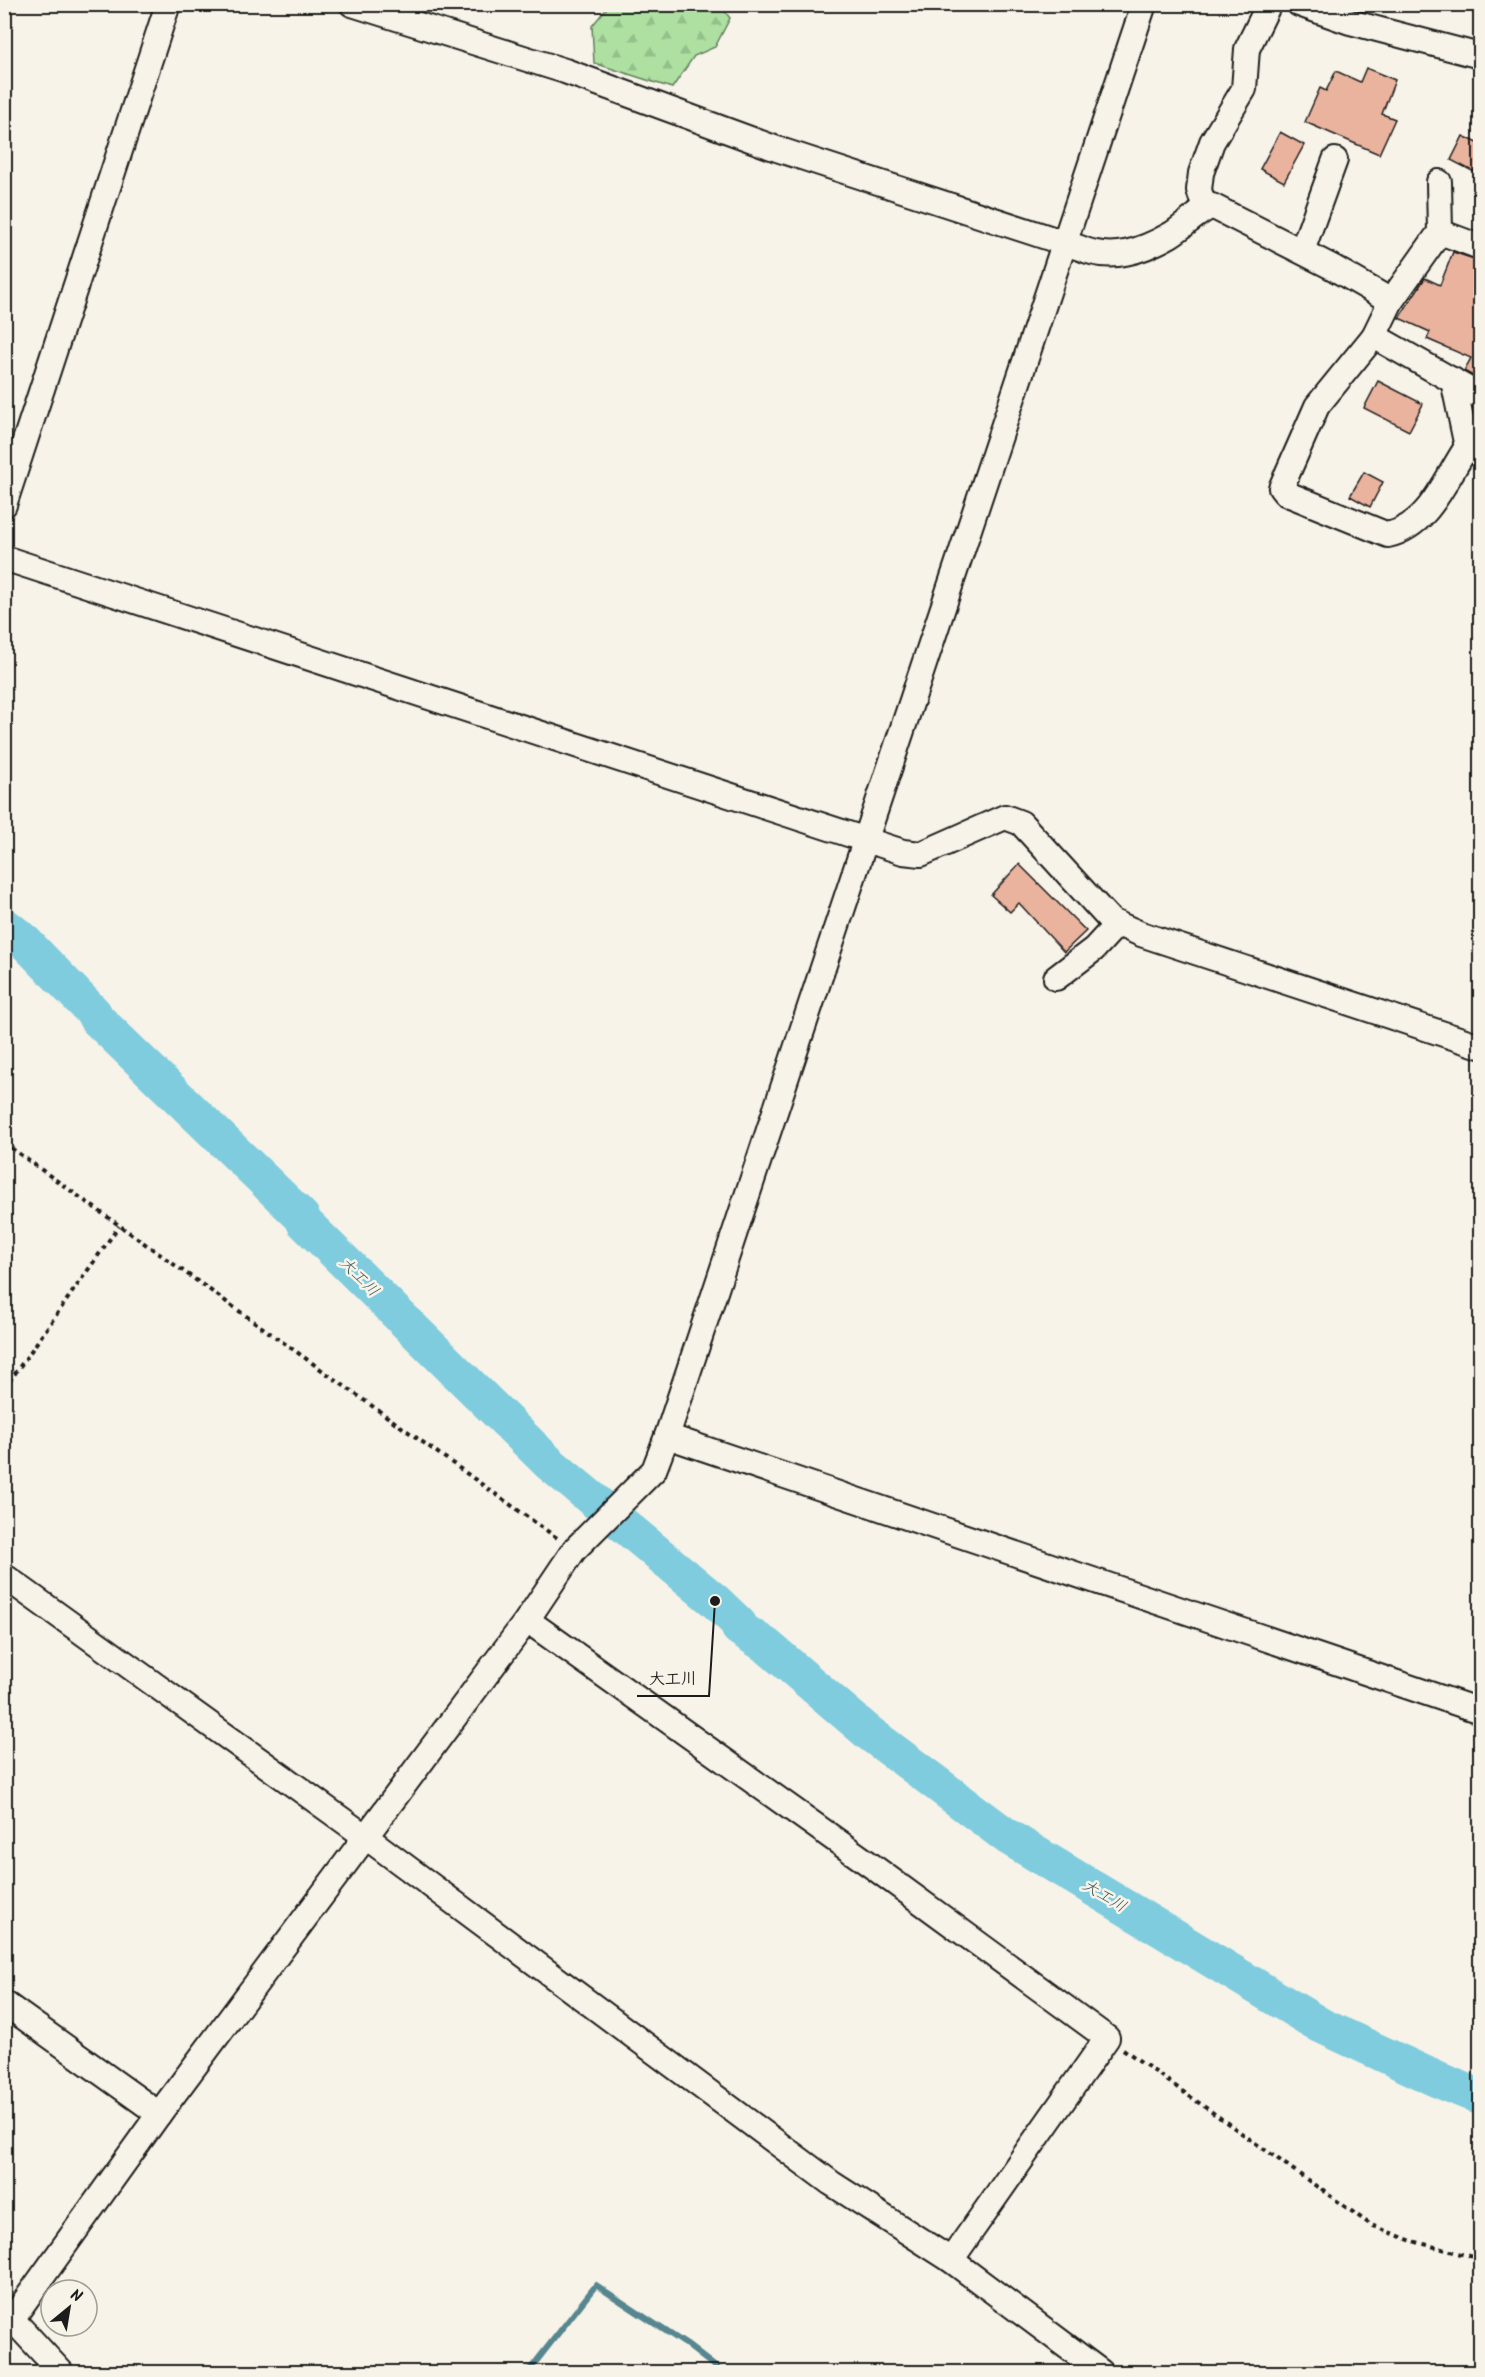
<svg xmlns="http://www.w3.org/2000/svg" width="1485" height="2377" font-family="Kalam,'Klee One',sans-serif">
<defs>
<pattern id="forest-firs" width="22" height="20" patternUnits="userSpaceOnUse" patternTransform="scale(1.5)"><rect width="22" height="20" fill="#ade0a1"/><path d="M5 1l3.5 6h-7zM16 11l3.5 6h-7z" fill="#94c08a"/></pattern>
</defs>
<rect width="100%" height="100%" fill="#f7f3e8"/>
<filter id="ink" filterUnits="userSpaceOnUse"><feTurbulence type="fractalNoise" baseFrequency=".0167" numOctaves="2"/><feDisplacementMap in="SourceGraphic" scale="12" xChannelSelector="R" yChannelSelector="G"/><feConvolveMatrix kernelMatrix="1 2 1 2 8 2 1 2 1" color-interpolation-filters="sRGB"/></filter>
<g filter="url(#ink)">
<!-- forest -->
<path fill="url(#forest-firs)" stroke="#647e5e" stroke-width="1.5" d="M609 5H720L730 18 715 47 694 56 672 88 594 63 592 26Z"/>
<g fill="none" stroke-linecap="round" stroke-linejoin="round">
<!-- stream -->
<path stroke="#578690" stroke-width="6" d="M528 2372 596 2285 687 2345 722 2372"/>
<!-- river -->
<path stroke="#7fccde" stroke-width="36" d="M4 925 23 940 94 1013 96 1018 302 1217 304 1222 549 1463 715 1601 739 1624V1628L767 1646 869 1733 1008 1837 1320 2025 1441 2081 1480 2097"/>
</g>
<!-- building -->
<g fill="#eab39e" stroke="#1c1c1c" stroke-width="1.5">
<path d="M1366 68 1395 80 1382 114 1395 119 1379 154 1305 122 1320 88 1326 91 1336 71 1360 82Z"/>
<path d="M1280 132 1304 145 1284 182 1260 169Z"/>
<path d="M1463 136 1480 144V175L1451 160Z"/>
<path d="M1453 252 1480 261V380L1464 371 1471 358 1427 339 1430 332 1399 318 1425 278 1440 285Z"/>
<path d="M1378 381 1423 404 1409 431 1364 408Z"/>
<path d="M1364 472 1383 482 1370 507 1350 496Z"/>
<path d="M1019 864 1086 931 1064 952 1019 903 1010 912 991 895Z"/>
</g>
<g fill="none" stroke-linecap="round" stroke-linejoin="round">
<defs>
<g id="minor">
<path d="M352 4 565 71 777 149 1080 248C1111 262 1142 251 1170 235 1185 226 1196 213 1212 206L1332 267 1391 301"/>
<path d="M1299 4 1350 22 1480 56"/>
<path d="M1439 182 1440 232"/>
<path d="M1205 209 1199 190 1201 173 1212 142 1244 89 1247 49 1269 4"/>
<path d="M1480 247 1440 232 1391 301 1374 336 1317 406 1281 488 1285 493 1388 535C1430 525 1445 479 1467 447L1475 449 1480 454"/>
<path d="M1302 251 1335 160"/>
<path d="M1374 336 1480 396"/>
<path d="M1453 380 1467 447"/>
<path d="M4 505 168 4"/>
<path d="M4 558 903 852 921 854 1005 817 1021 823 1111 921 1141 934 1480 1046"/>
<path d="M1056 978 1094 949 1117 924"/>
<path d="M667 1436 1480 1711"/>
<path d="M4 1576 366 1837 831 2183 951 2260 1101 2372"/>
<path d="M527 1620 872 1866 1107 2038 951 2260"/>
<path d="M4 2003 159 2114"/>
<path d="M61 2372 12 2319 159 2114 527 1620 574 1550 654 1470 667 1436 1144 4"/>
</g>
</defs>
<!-- minor casing -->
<use href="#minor" stroke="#1c1c1c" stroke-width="28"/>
<!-- path -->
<g stroke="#1c1c1c" stroke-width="4" stroke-dasharray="4.5 4.5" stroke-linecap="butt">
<path d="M4 1143 557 1538"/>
<path d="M4 1389 119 1226"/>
<path d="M1123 2049 1371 2225 1409 2240 1480 2259"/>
</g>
<!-- minor -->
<use href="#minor" stroke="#f7f3e8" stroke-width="24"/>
</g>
</g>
<g text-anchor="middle" stroke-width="5" stroke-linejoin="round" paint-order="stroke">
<!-- water labels -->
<g font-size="16" font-style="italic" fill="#3f5a60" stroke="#f7f3e8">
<text transform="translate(360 1276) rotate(45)" y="6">大工川</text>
<text transform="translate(1105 1895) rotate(31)" y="6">大工川</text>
</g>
</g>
<!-- callouts -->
<path fill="none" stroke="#1c1c1c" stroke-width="2" d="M715 1601L709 1696H637"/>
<circle fill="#1c1c1c" stroke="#f7f3e8" stroke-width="2" cx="715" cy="1601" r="6"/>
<g font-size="16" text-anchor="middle" font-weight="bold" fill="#1c1c1c" stroke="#f7f3e8" stroke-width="5" stroke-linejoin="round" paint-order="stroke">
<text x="673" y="1684">大工川</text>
</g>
<!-- margin -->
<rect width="1485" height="2377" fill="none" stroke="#f7f3e8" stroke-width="24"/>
<rect x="12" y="12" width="1461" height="2353" fill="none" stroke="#1c1c1c" stroke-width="2" filter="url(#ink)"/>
<!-- north arrow -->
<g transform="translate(69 2308) rotate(30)"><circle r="28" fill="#f7f3e8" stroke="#9f9d96" stroke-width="1.5"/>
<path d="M0-4.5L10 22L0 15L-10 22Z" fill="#1c1c1c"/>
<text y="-9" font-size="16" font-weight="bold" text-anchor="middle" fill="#1c1c1c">N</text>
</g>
</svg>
